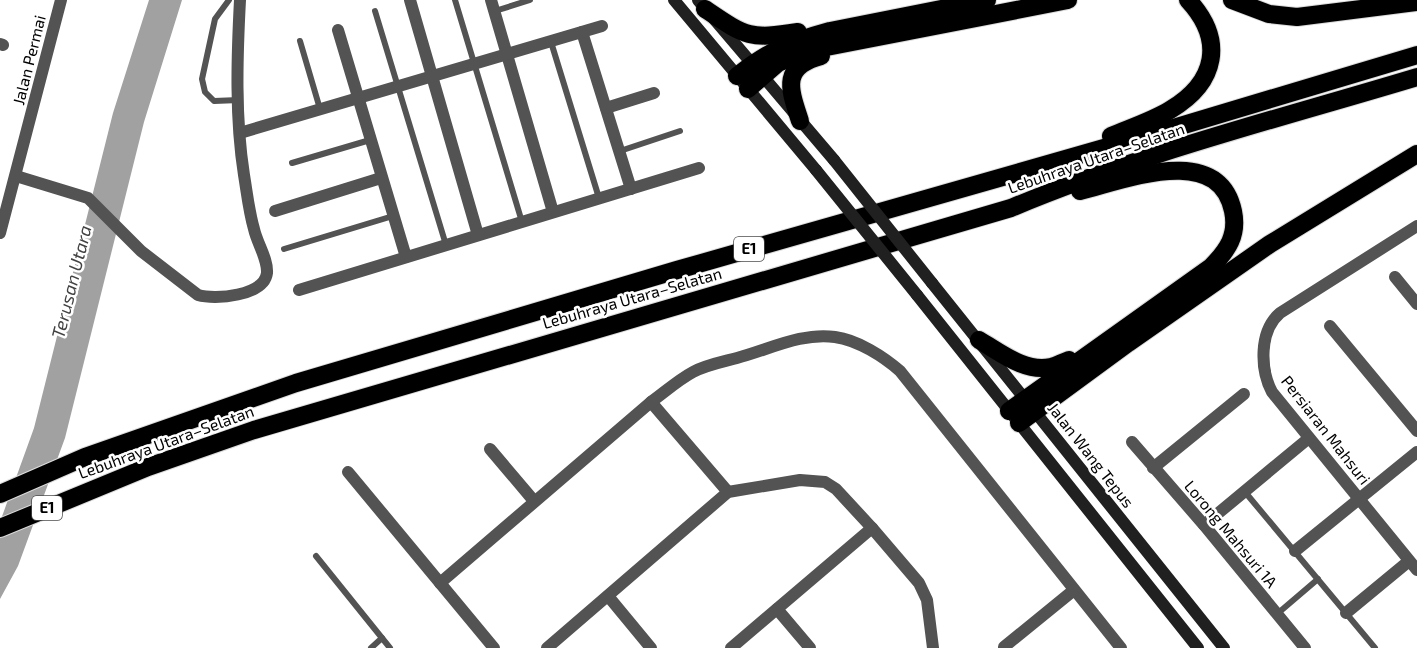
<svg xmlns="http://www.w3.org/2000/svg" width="1417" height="648" font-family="'Exo 2',sans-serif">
<rect width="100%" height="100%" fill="#fff"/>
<!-- water -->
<path fill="#a1a1a1" d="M149 0H182L144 122 65 438 18 566 0 599V522L34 428 113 113Z"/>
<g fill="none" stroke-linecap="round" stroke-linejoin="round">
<defs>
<g id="highway">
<path d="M1232 0 1269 14 1297 17 1417 2"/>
<path d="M705 9C745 36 749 40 798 32"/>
<path d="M737 76C770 50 790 42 830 31L987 0"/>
<path d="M748 89 778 63 806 51 1068 0"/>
<path d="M800 121C790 90 780 67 821 56"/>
<path d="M1111 136C1130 128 1152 121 1170 110 1217 82 1225 40 1188 0"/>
<path d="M979 340C1000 352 1025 373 1051 367 1056 366 1063 362 1069 360"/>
<path d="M1009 411 1211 267C1228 250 1238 235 1233 211 1218 142 1125 180 1080 191"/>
<path d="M1019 423 1128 343 1270 244 1417 154"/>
<path d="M0 494 85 457 296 383 677 270 1167 130 1417 55"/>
<path d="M0 528 148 467 254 430 1011 208C1142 153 1281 118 1417 77"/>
</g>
</defs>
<!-- highway casing -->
<use href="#highway" stroke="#dbdbdb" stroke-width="20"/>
<!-- lane -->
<g stroke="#535353" stroke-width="6">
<path d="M229 0 215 19 202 79 205 92 214 101 239 100"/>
<path d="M455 0 522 222"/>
<path d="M375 11 446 245"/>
<path d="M495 11 530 0"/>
<path d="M300 41 320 109"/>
<path d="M551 42 599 198"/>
<path d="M620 151 680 131"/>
<path d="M292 163 370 140"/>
<path d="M284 249 393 216"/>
<path d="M1245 492 1375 648"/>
<path d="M316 556 390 648"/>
<path d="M1277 614 1318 579"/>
<path d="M371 648 382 638"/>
</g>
<!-- street -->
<g stroke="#535353" stroke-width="12">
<path d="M410 0 478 235"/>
<path d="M491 0 553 212"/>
<path d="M338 30 406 257"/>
<path d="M582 32 631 189"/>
<path d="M0 44 3 45"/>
<path d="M606 108 654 93"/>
<path d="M240 133 602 26"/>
<path d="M16 176 88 198 141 251 198 295C215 300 264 296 267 273 268 259 257 243 254 229 249 212 247 193 244 175 235 118 237 57 240 0"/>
<path d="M275 211 381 178"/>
<path d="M1417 226 1280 313C1259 331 1260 369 1272 392L1417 570"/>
<path d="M0 233 61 0"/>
<path d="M1395 277 1417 304"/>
<path d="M299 290 699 168"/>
<path d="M1330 326 1417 431"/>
<path d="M651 402 728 492"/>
<path d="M1132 442 1204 525 1305 648"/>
<path d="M490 449 534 501"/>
<path d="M1153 468 1244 394"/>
<path d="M348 472 494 648"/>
<path d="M1204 525 1309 438"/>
<path d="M1295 551 1417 452"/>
<path d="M440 583 651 402C665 392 678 380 693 372 706 365 722 362 737 358 768 350 802 332 835 337 858 340 884 357 900 371L1121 648"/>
<path d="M608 596 651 648"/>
<path d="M777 609 810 648"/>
<path d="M1346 613 1409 561"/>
<path d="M1004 647 1074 590"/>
<path d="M547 648 728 492 800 480 825 482 836 489 872 528 919 583 927 600 933 648"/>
<path d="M731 648 872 528"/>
</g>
<!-- secondary -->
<g stroke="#202020" stroke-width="12">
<path d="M674 0 816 170"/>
<path d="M698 0 834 160"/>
<path d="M932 283 1224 648"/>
<path d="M917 295 1198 648"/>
</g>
<!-- highway -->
<use href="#highway" stroke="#000" stroke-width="18"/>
<!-- secondary-bridge -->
<g stroke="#202020" stroke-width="12">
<path d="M834 160 932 283"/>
<path d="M816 170 917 295"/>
</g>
</g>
<g text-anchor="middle" stroke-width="5" stroke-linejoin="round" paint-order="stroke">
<!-- shield labels -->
<g fill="#fff" stroke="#4c4c4c" stroke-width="1.5">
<rect x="734" y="237" width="30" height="24" rx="4.5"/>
<rect x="32" y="496" width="30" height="24" rx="4.5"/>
</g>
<g font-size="15" font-weight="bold" fill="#000">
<text x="749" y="254">E1</text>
<text x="47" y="513">E1</text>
</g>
<!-- street labels -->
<g font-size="16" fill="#000" stroke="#fff">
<text transform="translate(29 60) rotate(-76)" y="6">Jalan Permai</text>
<text transform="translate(1096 158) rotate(-19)" y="6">Lebuhraya Utara–Selatan</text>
<text transform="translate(632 298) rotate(-16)" y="6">Lebuhraya Utara–Selatan</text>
<text transform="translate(1326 430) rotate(52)" y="6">Persiaran Mahsuri</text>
<text transform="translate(166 442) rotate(-20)" y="6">Lebuhraya Utara–Selatan</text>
<text transform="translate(1091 455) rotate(52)" y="6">Jalan Wang Tepus</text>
<text transform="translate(1231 534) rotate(50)" y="6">Lorong Mahsuri 1A</text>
</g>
<!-- water labels -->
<g font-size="18" font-style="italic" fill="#424242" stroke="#fff">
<text transform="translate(72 282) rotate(-76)" y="6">Terusan Utara</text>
</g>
</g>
</svg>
